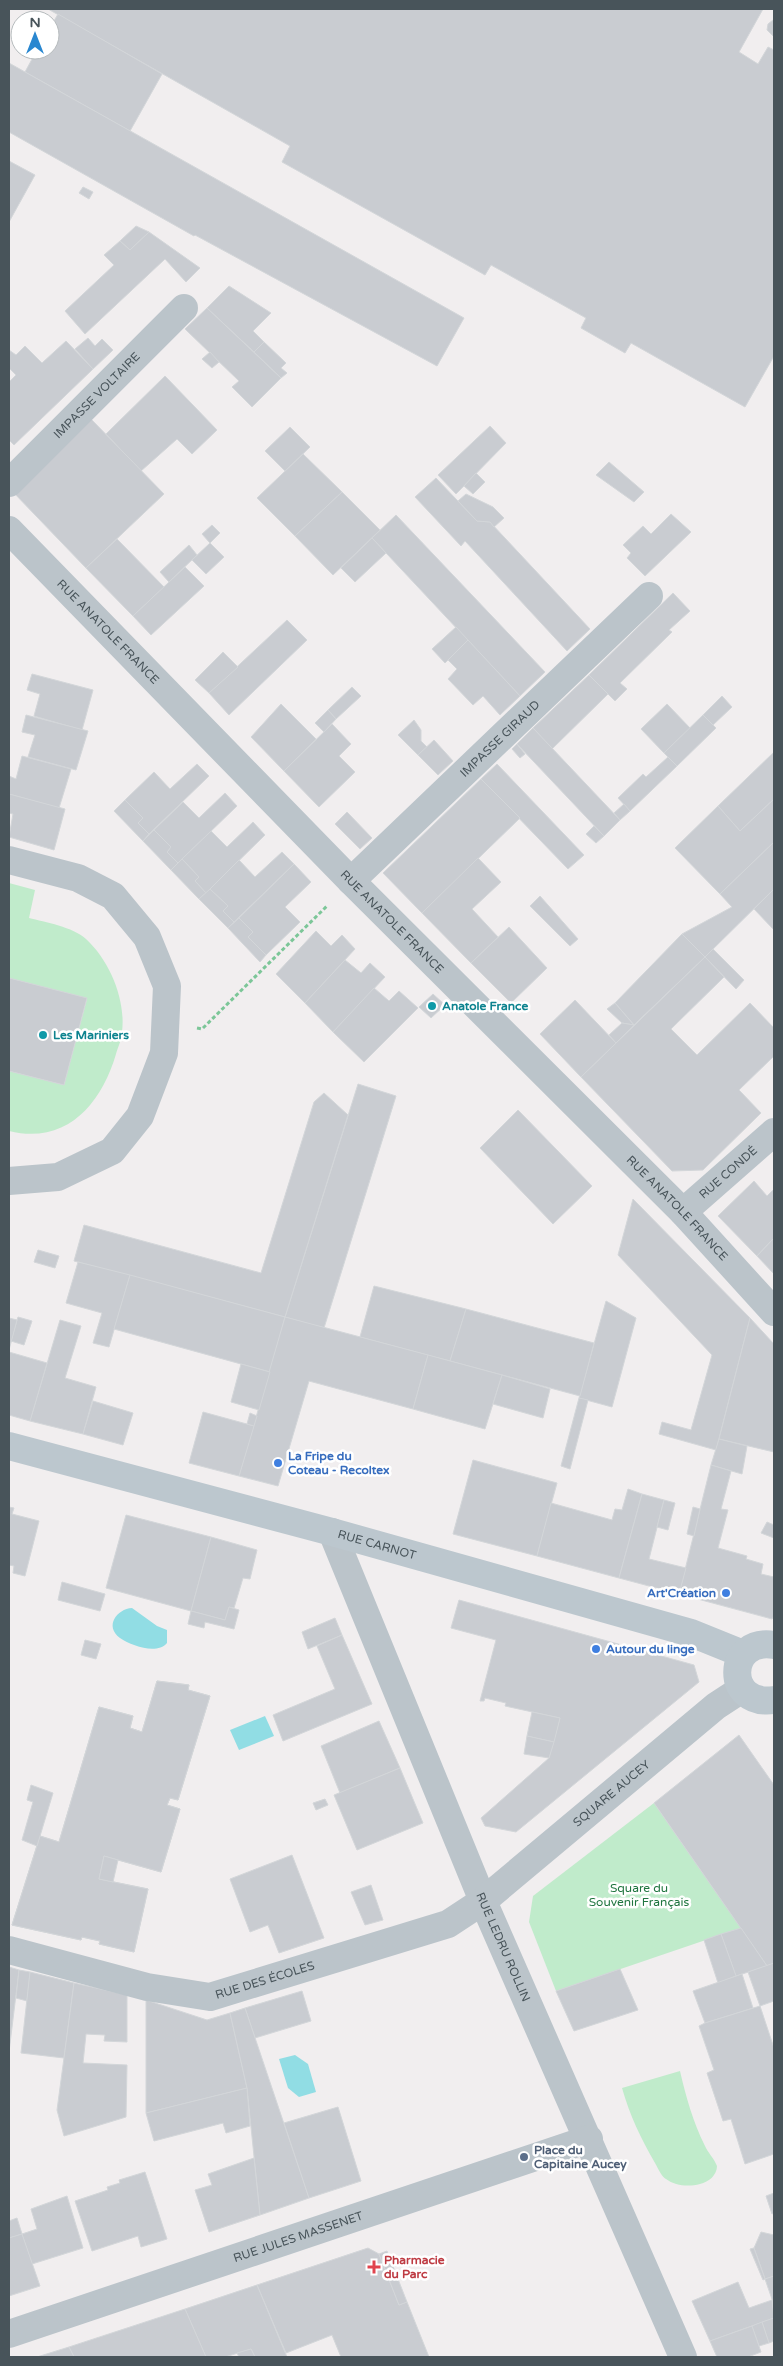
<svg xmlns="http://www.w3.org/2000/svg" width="783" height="2366" font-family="'Varela Round',sans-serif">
<rect width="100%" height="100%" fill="#f1eeef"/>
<!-- green -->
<g fill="#c0ebcb">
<path d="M9 883 35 890 29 918C45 922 73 927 86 939 110 961 126 1000 122 1032 122 1039 118 1047 116 1054 101 1105 66 1145 9 1131V1071L64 1085 87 999 9 978Z"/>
<path d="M654 1803 741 1928 556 1991 529 1922 533 1896Z"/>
<path d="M680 2071C686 2097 693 2122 705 2146 708 2153 714 2158 717 2166 717 2175 709 2182 700 2184 689 2187 675 2186 666 2179 661 2176 658 2168 655 2163 641 2139 630 2116 622 2088Z"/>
</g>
<!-- water -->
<g fill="#91dde4">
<path d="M132 1608 157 1626 167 1630V1643C157 1655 132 1646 120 1638 104 1626 117 1609 132 1608Z"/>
<path d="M265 1716 274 1736 239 1750 230 1730Z"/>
<path d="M295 2055 308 2064 316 2092 299 2097 288 2088 279 2059Z"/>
</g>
<!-- building -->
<g fill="#c9ccd1" stroke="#d3d6d9" fill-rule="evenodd">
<path d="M48 9H763L739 52 758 64 768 47 774 50V356L745 407 631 343 625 353 581 328 586 318 491 265 485 275 282 162 290 146Z"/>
<path d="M58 14 162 74 130 131 25 72 37 50H50V28Z"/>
<path d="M773 20H774V37L767 30 768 24Z"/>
<path d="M9 63 464 318 437 366 195 235 194 236 9 132Z"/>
<path d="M9 161 35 175 9 222Z"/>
<path d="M83 187 93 192 89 199 79 193Z"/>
<path d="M136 226 149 232 130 250 120 241Z"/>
<path d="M149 232 200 268 186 282 165 259 85 334 65 311 114 265 104 255 120 241 130 250Z"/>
<path d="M229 286 271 313 253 331 264 342 254 352 207 308Z"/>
<path d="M207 308 281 378 252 407 232 387 239 381 185 329Z"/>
<path d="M88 338 95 346 102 339 113 350 93 369 75 349Z"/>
<path d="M66 341 93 369 14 445 9 440V382L16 375 9 368V350L16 355 25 346 42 363Z"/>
<path d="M264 342 286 363 281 368 287 373 281 378 254 352Z"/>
<path d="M210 352 219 362 212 368 202 359Z"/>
<path d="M165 376 217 430 192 454 177 439 141 471 106 434Z"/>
<path d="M90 418 164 494 86 568 13 492Z"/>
<path d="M490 426 506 443 456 494 438 475Z"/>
<path d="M290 427 310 447 285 471 265 451Z"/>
<path d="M303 454 342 492 295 536 257 498Z"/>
<path d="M609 462 644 492 634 502 596 475Z"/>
<path d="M476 473 485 482 473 494 464 486Z"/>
<path d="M436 478 477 521 490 522 590 629 567 651 465 541 461 546 415 497Z"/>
<path d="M342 492 380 530 333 575 295 536Z"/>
<path d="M466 494 493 507 504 518 494 527 490 522 477 521 458 501Z"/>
<path d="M671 514 691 532 645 576 627 558 631 553 623 545 643 526 651 534Z"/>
<path d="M396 515 545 672 520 696 372 538Z"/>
<path d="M212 525 220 533 210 543 202 534Z"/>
<path d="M372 538 386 553 355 582 341 568Z"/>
<path d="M117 539 164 587 133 616 86 568Z"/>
<path d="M210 543 224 557 206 574 192 560Z"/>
<path d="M189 545 197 555 169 582 160 572Z"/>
<path d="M185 567 204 586 151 635 133 616Z"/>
<path d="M673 593 690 611 669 630 672 632 620 683 627 689 615 701 589 675Z"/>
<path d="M287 620 307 640 229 715 209 693Z"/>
<path d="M456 627 468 640 445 663 432 649Z"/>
<path d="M468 640 520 696 500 715 483 696 473 705 448 679 457 669 448 660Z"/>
<path d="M223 652 238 667 209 693 195 680Z"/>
<path d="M32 674 93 690 82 730 34 716 40 694 27 690Z"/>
<path d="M589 675 608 694 552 749 533 728Z"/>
<path d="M352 687 361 696 336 719 328 710Z"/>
<path d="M722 696 732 707 713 725 703 715Z"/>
<path d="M281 704 316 739 284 771 251 737Z"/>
<path d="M667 704 690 728 664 753 641 729Z"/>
<path d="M328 710 336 719 324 732 315 723Z"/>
<path d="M26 715 88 731 76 770 28 757 35 735 22 732Z"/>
<path d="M703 715 716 728 677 766 664 753Z"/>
<path d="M414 720 421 730V741L427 747 418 755 398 735Z"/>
<path d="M332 724 351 744 339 756 355 772 319 807 284 771Z"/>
<path d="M533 728 620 820 604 836 517 744Z"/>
<path d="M434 740 453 761 438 775 418 755Z"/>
<path d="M517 744 525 754 520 758 512 749Z"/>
<path d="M774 752V799L740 831 718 806Z"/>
<path d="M22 756 71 769 59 808 9 794V776L16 779Z"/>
<path d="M668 757 677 766 630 811 618 798 643 774 646 777Z"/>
<path d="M197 764 209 776 149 834 138 823 143 818 125 800 154 772 170 789Z"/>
<path d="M497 764 584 855 568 869 481 779Z"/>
<path d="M481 779 520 818 422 913 383 873Z"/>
<path d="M225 793 237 806 178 863 167 852 171 847 154 830 183 802 199 818Z"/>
<path d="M9 794 65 809 54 850 9 837 13 814 9 813Z"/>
<path d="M774 799V842L720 894 675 848 718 806 740 831Z"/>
<path d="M125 800 143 818 138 823 149 834 143 841 114 811Z"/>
<path d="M624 804 630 811 620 820 614 813Z"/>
<path d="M347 812 372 838 360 849 335 824Z"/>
<path d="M253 822 265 835 206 893 195 881 199 877 182 859 211 831 227 847Z"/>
<path d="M594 826 604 836 596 843 586 834Z"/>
<path d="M154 830 171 847 167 852 178 863 171 870 143 841Z"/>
<path d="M774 842V889L705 957 682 934 732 907 720 894Z"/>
<path d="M282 852 294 864 234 922 223 911 228 906 210 889 239 860 255 877Z"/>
<path d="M478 858 501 882 472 909 498 937 471 963 422 913Z"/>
<path d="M182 859 199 877 195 881 206 893 199 899 171 870Z"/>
<path d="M294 864 311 882 285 907 300 922 266 955 248 937 253 932 239 918Z"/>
<path d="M210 889 228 906 223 911 234 922 228 928 199 899Z"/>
<path d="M774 889V930L754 909Z"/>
<path d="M540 896 578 939 570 946 530 906Z"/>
<path d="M239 918 253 932 248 937 266 955 260 962 228 928Z"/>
<path d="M509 927 547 968 511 1003 471 963Z"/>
<path d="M316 931 331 946 342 935 355 949 305 1003 276 974Z"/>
<path d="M682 934 705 957 634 1025 615 1003Z"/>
<path d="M713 949 744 980 736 989 705 957Z"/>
<path d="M705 957 724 977 671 1029 697 1055 750 1003 774 1028V1056L739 1090 761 1113 703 1170 672 1171 581 1077Z"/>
<path d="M345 960 361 973 370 963 385 977 333 1032 305 1003Z"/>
<path d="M9 978 87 998 64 1085 9 1071Z"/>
<path d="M374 988 389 1001 399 991 418 1008 364 1062 333 1032Z"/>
<path d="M433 994 445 1005 431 1018 419 1007Z"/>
<path d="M575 1000 616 1043 581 1077 540 1034Z"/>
<path d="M615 1003 634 1025 622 1023 607 1009Z"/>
<path d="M622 1023 634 1025 616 1043 609 1035Z"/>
<path d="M358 1084 396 1096 324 1328 285 1317Z"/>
<path d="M324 1093 348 1115 285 1317 74 1261 84 1225 261 1273 314 1102Z"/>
<path d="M518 1110 592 1186 553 1224 480 1148Z"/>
<path d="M754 1181 767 1196 774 1189V1238L757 1256 718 1216Z"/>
<path d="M633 1199 750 1318 716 1450 659 1434 662 1422 691 1430 712 1355 618 1255Z"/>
<path d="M774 1238V1274L757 1256Z"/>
<path d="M38 1250 59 1256 55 1268 34 1262Z"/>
<path d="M78 1262 130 1275 109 1347 93 1343 102 1313 66 1303Z"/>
<path d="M130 1275 285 1317 270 1372 114 1329Z"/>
<path d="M374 1286 466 1309 450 1361 360 1337Z"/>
<path d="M606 1301 636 1318 612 1407 579 1398Z"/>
<path d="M466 1309 594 1343 580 1396 450 1361Z"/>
<path d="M18 1317 32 1321 24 1345 11 1341Z"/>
<path d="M285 1317 428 1355 413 1409 309 1381 278 1486 239 1476Z"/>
<path d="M9 1318 17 1320 9 1350Z"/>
<path d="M750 1318 774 1344V1452L719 1439Z"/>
<path d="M60 1320 81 1326 65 1378 96 1387 83 1434 30 1421Z"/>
<path d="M9 1352 47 1363 30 1421 9 1415Z"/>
<path d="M428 1355 502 1375 485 1429 413 1409Z"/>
<path d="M241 1364 270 1372 259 1410 231 1402Z"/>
<path d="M502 1375 550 1389 543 1418 493 1404Z"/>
<path d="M579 1398 588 1400 570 1469 561 1466Z"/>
<path d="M93 1401 133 1413 123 1445 83 1434Z"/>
<path d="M203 1412 254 1426 239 1476 189 1463Z"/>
<path d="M250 1413 257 1416 254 1426 247 1424Z"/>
<path d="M719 1439 747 1446 742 1474 711 1465Z"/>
<path d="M473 1460 557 1483 537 1556 453 1534Z"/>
<path d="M711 1465 731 1471 721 1509 728 1510 718 1548 747 1556 746 1559 763 1564 761 1574 774 1577V1616L772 1619 679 1594Z"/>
<path d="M628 1489 642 1494 619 1578 537 1556 551 1503 612 1520 615 1509 622 1510Z"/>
<path d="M642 1494 664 1500 649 1559 686 1568 679 1594 619 1578Z"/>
<path d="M664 1500 675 1503 668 1530 657 1527Z"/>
<path d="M9 1507 14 1508 12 1514 39 1521 25 1576 13 1573 14 1566 9 1565Z"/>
<path d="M693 1507 700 1509 694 1536 687 1534Z"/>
<path d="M126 1515 211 1537 191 1611 106 1588Z"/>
<path d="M767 1522 774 1525V1538L761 1533Z"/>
<path d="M211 1537 257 1550 250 1579 243 1578 234 1608 229 1607 225 1620 191 1611Z"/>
<path d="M62 1582 105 1594 100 1611 58 1600Z"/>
<path d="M459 1600 694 1665 699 1682 516 1832 485 1826 481 1818 549 1758 560 1718 505 1706 506 1703 485 1698 484 1701H480L496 1640 451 1628Z"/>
<path d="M229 1607 239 1610 234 1629 205 1622 204 1628 188 1624 191 1611 225 1620Z"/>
<path d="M335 1618 342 1635 308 1649 302 1632Z"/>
<path d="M342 1635 372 1704 283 1741 273 1715 335 1689 317 1646Z"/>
<path d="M85 1640 101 1644 96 1659 81 1655Z"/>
<path d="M157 1681 189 1685 188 1690 210 1696 178 1800 170 1798 167 1805 180 1809 161 1872 104 1856 99 1879 148 1889 134 1952 99 1944 100 1941 82 1937 81 1940 12 1925 40 1836 59 1842 99 1707 133 1716 130 1728 142 1732ZM59 1870 90 1876 85 1898 54 1891Z"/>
<path d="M157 1681 189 1685 188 1690 210 1696 178 1800 170 1798 167 1805 180 1809 161 1872 104 1856 99 1879 148 1889 134 1952 99 1944 100 1941 82 1937 81 1940 12 1925 40 1836 59 1842 99 1707 133 1716 130 1728 142 1732Z"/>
<path d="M532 1712 560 1718 554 1742 527 1736Z"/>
<path d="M379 1721 400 1768 340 1793 321 1746Z"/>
<path d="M739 1735 774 1785V1963L767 1966 654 1803Z"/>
<path d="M527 1736 554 1742 549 1758 524 1754Z"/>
<path d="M400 1768 423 1823 357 1850 334 1795Z"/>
<path d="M31 1785 53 1793 37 1846 22 1840 33 1802 27 1800Z"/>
<path d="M325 1799 328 1805 316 1810 313 1803Z"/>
<path d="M292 1855 324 1938 279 1953 268 1925 250 1932 230 1879Z"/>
<path d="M104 1856 118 1860 113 1882 99 1879Z"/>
<path d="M371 1885 383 1920 365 1925 351 1892Z"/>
<path d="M741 1928 767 1966 736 1976 721 1934Z"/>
<path d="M721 1934 736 1976 718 1983 704 1940Z"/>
<path d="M774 1963V2001L760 2006 748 1972Z"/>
<path d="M9 1967 19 1970 9 2052Z"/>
<path d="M620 1969 638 2010 574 2031 556 1991Z"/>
<path d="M19 1970 30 1972 27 2001 16 1998Z"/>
<path d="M30 1972 74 1983 64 2058 21 2053Z"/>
<path d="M742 1974 753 2008 705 2023 693 1991Z"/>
<path d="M74 1983 127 1995V2042L104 2041 105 2035 86 2034 83 2063 127 2065 126 2117 64 2136 57 2110Z"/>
<path d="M302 1991 311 2021 255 2038 245 2008Z"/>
<path d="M146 2000 207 2020 230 2013 247 2088 146 2113Z"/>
<path d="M760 2006 774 2048V2154L745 2164 731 2119 723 2121 707 2073 714 2070 699 2026 705 2023Z"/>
<path d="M245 2008 309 2198 260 2215 247 2088 230 2013Z"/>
<path d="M247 2088 250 2126 226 2133 223 2123 154 2141 146 2113Z"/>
<path d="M338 2107 361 2181 309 2198 284 2123Z"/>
<path d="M254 2158 260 2215 209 2232 195 2190 212 2185 208 2174Z"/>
<path d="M145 2172 167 2239 141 2247 138 2236 92 2251 75 2201 108 2190 107 2187 120 2183 119 2180Z"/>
<path d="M774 2193V2213L772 2214 766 2196Z"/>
<path d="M67 2196 83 2248 32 2264 22 2234 37 2229 31 2209Z"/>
<path d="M17 2218 22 2234 9 2238V2221Z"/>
<path d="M761 2232 774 2235V2276L765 2279 754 2248Z"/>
<path d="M22 2234 40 2286 9 2296V2238Z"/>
<path d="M368 2248 379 2254 399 2305 407 2302 429 2357H341L332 2335 286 2353 257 2285Z"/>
<path d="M754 2248 765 2279 763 2280 750 2249Z"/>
<path d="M387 2251 407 2302 399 2305 379 2254Z"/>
<path d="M774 2276V2305L765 2279Z"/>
<path d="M738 2282 749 2308 772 2300 774 2318 710 2341 692 2301Z"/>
<path d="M257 2285 287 2357H255L251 2349 225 2357H206L185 2309Z"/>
<path d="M185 2309 206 2357H74L69 2347Z"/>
<path d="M774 2318V2341L769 2343 762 2322Z"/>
<path d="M762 2322 769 2343 759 2346 752 2326Z"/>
<path d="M752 2326 761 2352 748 2357H717L710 2341Z"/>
<path d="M69 2347 74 2357H37Z"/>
<path d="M251 2349 255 2357H239L237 2353Z"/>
</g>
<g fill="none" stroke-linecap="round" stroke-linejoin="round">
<!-- path -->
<path stroke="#7cc698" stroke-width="3" stroke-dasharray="4 2.5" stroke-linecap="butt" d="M197 1028 202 1029 328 905"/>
<!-- minor -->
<g stroke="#bbc4ca" stroke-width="28">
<path id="s1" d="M9 483 184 308"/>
<path id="s2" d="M9 530 351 881 683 1212 774 1312"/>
<path d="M9 860 78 878 113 896 147 937 167 986 164 1053 140 1116 112 1151 58 1177 9 1181"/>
<path id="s3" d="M351 881 649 596"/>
<path id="s4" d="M683 1212 774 1132"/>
<path id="s5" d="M332 1532 483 1901 683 2357"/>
<path id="s6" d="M9 1950 147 1987 210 1997 448 1924 483 1901 716 1706 742 1689"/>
<path id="s7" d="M9 2334 589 2139"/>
</g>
<!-- secondary -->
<g stroke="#bcc7ce" stroke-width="28">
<path id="s8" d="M9 1446 332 1532 691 1633 743 1654"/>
<path d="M774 1645C726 1637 724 1707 774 1700"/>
</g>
</g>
<!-- markers -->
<g fill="#0f9aa8" stroke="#fff" stroke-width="2">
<circle cx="432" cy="1006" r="5"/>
<circle cx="43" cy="1035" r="5"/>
</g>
<g fill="#3f7fe0" stroke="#fff" stroke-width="2">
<circle cx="278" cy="1463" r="5"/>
<circle cx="726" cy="1593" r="5"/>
<circle cx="596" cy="1649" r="5"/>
</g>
<circle fill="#5c6f8a" stroke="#fff" stroke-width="2" cx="524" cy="2157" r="5"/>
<path fill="#e0444e" stroke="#fff" stroke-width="2" d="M371.5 2259.5h5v5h5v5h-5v5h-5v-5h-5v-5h5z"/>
<g text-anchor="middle" stroke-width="5" stroke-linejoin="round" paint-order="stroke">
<!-- street labels -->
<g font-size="12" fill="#48545a" stroke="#fff">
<text dy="4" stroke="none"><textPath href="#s1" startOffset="124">IMPASSE VOLTAIRE</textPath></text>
<text dy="4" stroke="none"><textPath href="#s2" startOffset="142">RUE ANATOLE FRANCE</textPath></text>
<text dy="4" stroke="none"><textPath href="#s3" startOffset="206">IMPASSE GIRAUD</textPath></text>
<text dy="4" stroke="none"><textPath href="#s2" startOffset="548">RUE ANATOLE FRANCE</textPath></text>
<text dy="4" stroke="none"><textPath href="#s4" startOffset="60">RUE CONDÉ</textPath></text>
<text dy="4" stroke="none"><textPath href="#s2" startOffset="952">RUE ANATOLE FRANCE</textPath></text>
<text dy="4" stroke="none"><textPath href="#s8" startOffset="381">RUE CARNOT</textPath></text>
<text dy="4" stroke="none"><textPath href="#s6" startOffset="665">SQUARE AUCEY</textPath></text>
<text dy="4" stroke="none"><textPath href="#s5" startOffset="449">RUE LEDRU ROLLIN</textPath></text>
<text dy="4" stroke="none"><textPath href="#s6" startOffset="264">RUE DES ÉCOLES</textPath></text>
<text dy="4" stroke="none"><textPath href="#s7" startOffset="305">RUE JULES MASSENET</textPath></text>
</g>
<!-- culture labels -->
<g font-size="12" font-weight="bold" fill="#0d838f" stroke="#fff" text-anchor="start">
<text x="442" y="1010">Anatole France</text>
<text x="53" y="1039">Les Mariniers</text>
</g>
<!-- shop labels -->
<g font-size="12" font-weight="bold" fill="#366cbe" stroke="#fff" text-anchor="start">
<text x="288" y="1460">La Fripe du<tspan x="288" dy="14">Coteau - Recoltex</tspan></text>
<text x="716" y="1597" text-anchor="end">Art'Création</text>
<text x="606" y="1653">Autour du linge</text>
</g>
<!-- park labels -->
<g font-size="12" fill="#1f753f" stroke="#fff">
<text x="639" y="1892">Square du<tspan x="639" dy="14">Souvenir Français</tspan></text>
</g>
<!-- service labels -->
<g font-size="12" font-weight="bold" fill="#4e5e75" stroke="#fff" text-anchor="start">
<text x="534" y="2154">Place du<tspan x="534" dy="14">Capitaine Aucey</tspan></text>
</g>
<!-- health labels -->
<g font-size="12" font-weight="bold" fill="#be3a42" stroke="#fff" text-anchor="start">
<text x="384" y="2264">Pharmacie<tspan x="384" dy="14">du Parc</tspan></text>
</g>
</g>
<!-- border -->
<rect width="783" height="2366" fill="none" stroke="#48545a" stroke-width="20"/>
<!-- north arrow -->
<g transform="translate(35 35)"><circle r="24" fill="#ffffff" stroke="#b6bbbd"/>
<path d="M0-4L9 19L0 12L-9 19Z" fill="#2987d0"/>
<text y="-8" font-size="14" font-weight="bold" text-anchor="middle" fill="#48545a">N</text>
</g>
</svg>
